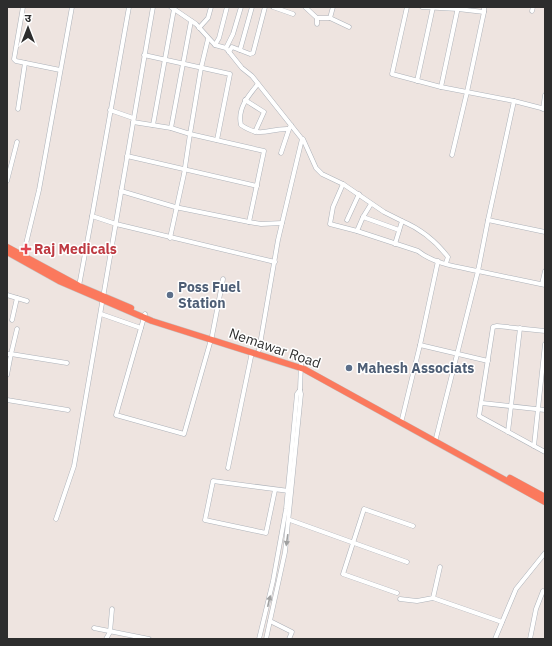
<svg xmlns="http://www.w3.org/2000/svg" width="552" height="646" font-family="'IBM Plex Sans','Noto Sans Devanagari',sans-serif">
<rect width="100%" height="100%" fill="#eee4e0"/>
<g fill="none" stroke-linecap="round" stroke-linejoin="round">
<defs>
<g id="minor">
<path d="M23 7 14 59 16 61 60 70"/>
<path d="M129 7 92 216 116 224 275 262"/>
<path d="M171 7 196 24 215 45 226 48 242 68 252 76 302 139 278 240 259 350"/>
<path d="M273 7 293 14"/>
<path d="M305 7 317 18V24"/>
<path d="M407 7 392 74 441 87"/>
<path d="M422 7 458 9 484 12V7"/>
<path d="M458 7 441 87 514 101 488 220 545 232"/>
<path d="M532 11 533 7"/>
<path d="M317 18H330L349 27"/>
<path d="M330 18 333 7"/>
<path d="M199 28 208 18 211 7"/>
<path d="M215 45 219 38 227 7"/>
<path d="M226 48 233 34 241 7"/>
<path d="M240 50 252 7"/>
<path d="M229 52 232 47 250 54 253 53 265 7"/>
<path d="M144 55 230 74 217 140"/>
<path d="M417 81 433 7"/>
<path d="M258 84C248 96 237 109 241 125 262 139 268 128 289 129L291 125"/>
<path d="M245 100 264 112 255 132"/>
<path d="M514 101 545 109"/>
<path d="M18 109 25 63"/>
<path d="M543 109 545 95"/>
<path d="M110 110 133 118"/>
<path d="M133 122 171 128 190 134 201 68 208 39"/>
<path d="M153 125 174 9"/>
<path d="M171 128 191 21"/>
<path d="M303 139 316 168 322 174 343 184 384 212 402 221 395 244"/>
<path d="M281 153 289 129"/>
<path d="M452 155 467 92 484 12"/>
<path d="M127 156 257 186"/>
<path d="M7 181 17 142"/>
<path d="M343 184 333 207 330 224 357 231 418 251C434 264 458 267 478 271L488 220"/>
<path d="M121 191 175 207 249 222 261 224 282 223"/>
<path d="M363 217 371 204"/>
<path d="M347 220 359 194"/>
<path d="M402 221C421 229 435 240 448 257L446 263"/>
<path d="M357 231 363 217 399 230"/>
<path d="M170 238 184 174 190 134 264 151 249 222"/>
<path d="M23 256 39 190 72 7"/>
<path d="M438 261 420 345 488 361"/>
<path d="M542 284 545 271"/>
<path d="M79 286 92 216"/>
<path d="M7 295 27 301"/>
<path d="M101 314 141 328"/>
<path d="M145 314 116 415 184 434 212 336 223 279"/>
<path d="M12 320 17 298"/>
<path d="M17 329 11 354 67 363"/>
<path d="M545 331 497 326 493 327 479 416 545 452"/>
<path d="M7 354H11L7 375"/>
<path d="M7 400 68 410"/>
<path d="M482 403 545 410"/>
<path d="M402 419 420 345"/>
<path d="M508 432 520 328"/>
<path d="M436 438 478 271 545 285"/>
<path d="M534 446 545 344"/>
<path d="M228 468 252 352"/>
<path d="M275 490 266 533 205 520 213 481 289 491"/>
<path d="M56 519 74 466 153 7"/>
<path d="M290 520 407 562"/>
<path d="M397 593 343 574 364 509 413 526"/>
<path d="M433 598 502 622"/>
<path d="M400 599 417 601 433 598 440 567"/>
<path d="M270 621 292 632 289 639"/>
<path d="M94 628 149 639"/>
<path d="M106 639 110 632 112 609"/>
<path d="M259 639 273 581 286 509 297 394 300 390"/>
<path d="M266 639 285 552 301 394 300 390 301 364"/>
<path d="M495 639 516 589 545 553"/>
<path d="M530 639 536 609 543 591 545 592"/>
</g>
<g id="highway">
<path d="M7 247 79 286 131 308"/>
<path d="M7 252 59 281 152 321 304 369 545 502"/>
<path d="M510 478 545 497"/>
</g>
</defs>
<!-- minor casing -->
<use href="#minor" stroke="#adb2b9" stroke-width="5"/>
<!-- highway casing -->
<use href="#highway" stroke="#c4c4c4" stroke-width="7"/>
<!-- minor -->
<use href="#minor" stroke="#fff" stroke-width="4"/>
<!-- highway -->
<use href="#highway" stroke="#fb795d" stroke-width="6"/>
</g>
<!-- one-way arrows -->
<defs><path id="oneway-solid" d="M-6-.8H1V-3.2L6.5 0L1 3.2V.8H-6Z"/></defs>
<g fill="#a0a0a0">
<use href="#oneway-solid" transform="translate(287 540) rotate(98)"/>
<use href="#oneway-solid" transform="translate(269 601) rotate(-77)"/>
</g>
<!-- markers -->
<path fill="#e0444e" stroke="#fff" stroke-width="1.5" d="M24 243h4v4h4v4h-4v4h-4v-4h-4v-4h4z"/>
<g fill="#5c6f8a" stroke="#fff" stroke-width="1.5">
<circle cx="170" cy="295" r="4"/>
<circle cx="349" cy="368" r="4"/>
</g>
<g text-anchor="middle" stroke-width="3" stroke-linejoin="round" paint-order="stroke">
<!-- health labels -->
<g font-size="14" font-weight="bold" fill="#be3a42" stroke="#fff" text-anchor="start">
<text x="34" y="254">Raj Medicals</text>
</g>
<!-- service labels -->
<g font-size="14" font-weight="bold" fill="#4e5e75" stroke="#fff" text-anchor="start">
<text x="178" y="292">Poss Fuel<tspan x="178" dy="16">Station</tspan></text>
<text x="357" y="373">Mahesh Associats</text>
</g>
<!-- street labels -->
<g font-size="14" fill="#2d2d2d" stroke="#fff">
<text transform="translate(275 348) rotate(19)" y="5">Nemawar Road</text>
</g>
</g>
<!-- border -->
<rect width="552" height="646" fill="none" stroke="#2d2d2d" stroke-width="16"/>
<!-- north arrow -->
<g transform="translate(28 28)" stroke="#ffffff" stroke-width="3" paint-order="stroke">
<path d="M0-3L7 15L0 10L-7 15Z" fill="#2d2d2d"/>
<text y="-6" font-size="11" font-weight="bold" text-anchor="middle" fill="#2d2d2d">उ</text>
</g>
</svg>
